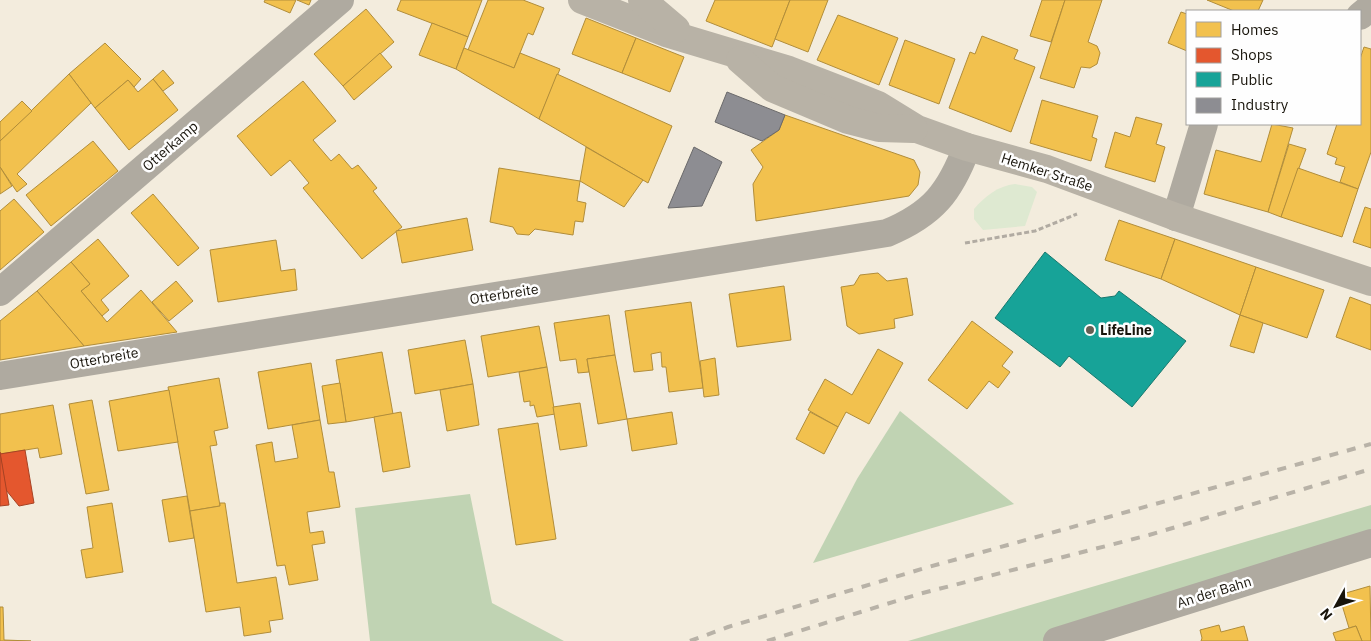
<svg xmlns="http://www.w3.org/2000/svg" width="1371" height="641" font-family="'IBM Plex Sans',sans-serif">
<rect width="100%" height="100%" fill="#f3ecdd"/>
<!-- green -->
<path fill="#dee9d1" d="M1015 184 1032 187 1037 192 1025 226 983 230 974 219V209C985 196 998 186 1015 184Z"/>
<!-- forest -->
<g fill="#c0d3b3">
<path d="M900 411 1014 504 813 563 857 479Z"/>
<path d="M470 494 492 603 564 641H370L355 508Z"/>
<path d="M1371 505V543L1100 641H908Z"/>
</g>
<!-- homes -->
<g fill="#f2c14e" stroke="#b18d3a">
<path d="M265 0H296L290 13 264 2Z"/>
<path d="M297 0H311L309 5Z"/>
<path d="M401 0H482L468 37 397 10Z"/>
<path d="M488 0H523L544 8 533 35 528 33 514 68 468 50Z"/>
<path d="M715 0H790L772 47 706 21Z"/>
<path d="M790 0H828L808 52 775 39Z"/>
<path d="M1042 0H1065L1051 42 1030 36Z"/>
<path d="M1065 0H1102L1088 42 1097 46 1100 53 1097 64 1090 68 1081 67 1074 88 1040 78Z"/>
<path d="M1207 0H1263L1258 11H1234Z"/>
<path d="M366 9 394 42 343 86 314 54Z"/>
<path d="M1181 12 1187 14V51L1168 43Z"/>
<path d="M838 15 898 38 879 85 817 60Z"/>
<path d="M586 18 636 38 622 73 572 54Z"/>
<path d="M432 23 468 37 456 69 419 55Z"/>
<path d="M982 36 1018 50 1014 59 1035 67 1011 132 949 108 970 52 975 54Z"/>
<path d="M636 38 684 57 670 92 622 73Z"/>
<path d="M905 40 955 59 939 104 889 85Z"/>
<path d="M105 43 141 79 134 87 128 80 95 108 69 74Z"/>
<path d="M1364 47 1371 49V152L1358 189 1340 182 1345 167 1335 164 1337 158 1327 154 1337 124H1360V59Z"/>
<path d="M464 48 514 68 520 53 560 69 539 119 456 69Z"/>
<path d="M380 53 392 67 354 100 343 86Z"/>
<path d="M163 70 174 83 163 91 153 79Z"/>
<path d="M69 74 91 103 17 174 27 184 17 192 0 167V141Z"/>
<path d="M557 74 672 126 648 183 539 119Z"/>
<path d="M153 79 178 110 129 150 95 108 128 80 138 92Z"/>
<path d="M303 81 336 121 313 140 331 161 339 154 352 169 358 165 377 188 373 191 402 227 362 259 303 188 309 183 290 160 271 176 237 136Z"/>
<path d="M1042 100 1098 116 1092 137 1097 139 1091 161 1030 143Z"/>
<path d="M22 101 32 111 0 141V122Z"/>
<path d="M785 115 914 160 920 172 918 185 909 196 756 221 753 184 763 167 751 150 779 130Z"/>
<path d="M1136 117 1162 124 1156 144 1165 147 1155 182 1105 167 1115 132 1130 137Z"/>
<path d="M1272 124 1293 128 1268 212 1204 194 1216 150 1261 162Z"/>
<path d="M93 141 118 171 51 226 26 195Z"/>
<path d="M1289 144 1306 149 1281 217 1268 212Z"/>
<path d="M586 147 643 180 624 207 580 181Z"/>
<path d="M0 167 12 186 0 194Z"/>
<path d="M499 168 580 181 577 201 586 203 583 222 575 221 573 235 535 229 529 235 517 234 513 227 490 222Z"/>
<path d="M1298 168 1358 189 1342 237 1281 217Z"/>
<path d="M153 194 199 248 178 266 131 213Z"/>
<path d="M14 199 44 232 0 270V211Z"/>
<path d="M1365 207 1371 209V248L1353 242Z"/>
<path d="M467 218 473 250 402 263 396 231Z"/>
<path d="M1119 220 1175 239 1161 279 1105 260Z"/>
<path d="M98 239 129 276 101 300 109 310 102 316 81 291 90 284 71 262Z"/>
<path d="M1175 239 1256 267 1240 315 1161 279Z"/>
<path d="M276 240 281 271 295 269 297 290 218 302 210 250Z"/>
<path d="M71 262 90 284 81 291 107 322 141 290 177 332 84 346 37 291Z"/>
<path d="M1256 267 1324 290 1307 338 1240 315Z"/>
<path d="M878 273 887 281 907 278 913 315 894 319 895 328 859 334 847 326 841 287 854 285 860 275Z"/>
<path d="M176 281 193 301 169 321 152 302Z"/>
<path d="M784 286 791 340 737 347 729 294Z"/>
<path d="M37 291 84 346 0 360V321Z"/>
<path d="M1350 297 1371 305V350L1336 337Z"/>
<path d="M691 302 703 388 669 392 666 367H662L661 352 651 354 653 370 634 372 625 311Z"/>
<path d="M609 315 615 355 587 359 589 372 578 373 576 359 560 361 554 323Z"/>
<path d="M1240 315 1263 323 1254 353 1230 346Z"/>
<path d="M972 321 1013 352 1002 366 1010 372 998 388 989 381 967 409 928 380Z"/>
<path d="M539 326 547 367 488 377 481 336Z"/>
<path d="M465 340 473 384 415 394 408 350Z"/>
<path d="M878 349 903 363 869 424 846 412 838 427 808 410 825 379 852 395Z"/>
<path d="M382 352 393 414 346 422 336 360Z"/>
<path d="M615 355 627 419 598 424 587 359Z"/>
<path d="M715 358 719 395 704 397 700 361Z"/>
<path d="M311 363 320 420 268 429 258 372Z"/>
<path d="M547 367 555 414 537 417 534 405 530 406V401L524 402 519 372Z"/>
<path d="M219 378 228 428 214 431 217 445 210 446 220 506 190 511 168 387Z"/>
<path d="M340 383 346 422 328 424 322 386Z"/>
<path d="M473 384 479 425 447 431 440 390Z"/>
<path d="M169 390 178 442 118 451 109 401Z"/>
<path d="M92 400 109 490 86 494 69 404Z"/>
<path d="M580 403 587 446 560 450 553 407Z"/>
<path d="M53 405 62 454 40 458 38 448 0 454V414Z"/>
<path d="M401 412 410 467 383 472 374 417Z"/>
<path d="M672 412 677 444 632 451 627 419Z"/>
<path d="M810 412 838 427 824 454 796 439Z"/>
<path d="M320 420 329 472H334L340 507 307 512 310 533 323 531 325 543 312 545 318 580 289 585 285 565 277 566 256 445 272 442 275 462 298 458 292 425Z"/>
<path d="M538 423 556 539 516 545 498 429Z"/>
<path d="M187 496 194 538 169 542 162 500Z"/>
<path d="M112 503 123 572 86 578 81 550 93 548 87 507Z"/>
<path d="M220 503H225L237 583 276 577 283 619 269 621 271 632 244 636 240 607 206 612 190 511 220 506Z"/>
<path d="M1370 586 1371 641H1362L1356 626 1349 628 1339 595Z"/>
<path d="M0 607H3L4 640 31 641H0Z"/>
<path d="M1219 625 1221 632 1244 626 1248 641H1201L1202 638 1200 630Z"/>
<path d="M1356 626 1362 641H1336L1333 633Z"/>
</g>
<!-- shops -->
<g fill="#e4572e" stroke="#a74324">
<path d="M25 450 34 503 19 506 6 490 0 454Z"/>
<path d="M0 452 9 505 0 506Z"/>
</g>
<!-- public -->
<path fill="#17a398" stroke="#17786e" d="M1045 252 1101 298 1115 296 1119 291 1186 341 1132 407 1069 356 1060 367 995 318Z"/>
<!-- industry -->
<g fill="#8d8d92" stroke="#6a696a">
<path d="M727 92 785 115 779 130 762 141 715 122Z"/>
<path d="M694 147 722 162 702 206 668 208Z"/>
</g>
<g fill="none" stroke-linecap="round" stroke-linejoin="round">
<!-- path -->
<path stroke="#b1aba2" stroke-width="3" stroke-dasharray="5 2.5" stroke-linecap="butt" d="M965 243 1035 231 1077 214"/>
<!-- minor -->
<g stroke="#afaaa0" stroke-width="28">
<path d="M1360 16 1371 7"/>
<path d="M1176 217 1204 124"/>
<path d="M0 292 340 0"/>
<path d="M0 376 887 233C933 214 950 192 967 147"/>
<path d="M1057 641 1371 543"/>
</g>
<!-- secondary -->
<g stroke="#b8b2a6" stroke-width="28">
<path d="M582 0 666 33 789 70 851 94 878 105 917 129 967 147 1047 169 1176 217 1371 282"/>
<path d="M642 0 676 29"/>
<path d="M740 60 772 88 848 120 879 128 914 129"/>
</g>
<!-- rail -->
<g stroke="#b8b2a7" stroke-width="4" stroke-dasharray="9 9" stroke-linecap="butt">
<path d="M690 641 728 627 925 568 1371 444"/>
<path d="M767 641 919 594 1149 535 1371 469"/>
</g>
</g>
<!-- markers -->
<circle fill="#656054" stroke="#fefefe" stroke-width="2" cx="1090" cy="330" r="5"/>
<g text-anchor="middle" stroke-width="5" stroke-linejoin="round" paint-order="stroke">
<!-- street labels -->
<g font-size="14" fill="#18140b" stroke="#fefefe">
<text transform="translate(170 146) rotate(-41)" y="5">Otterkamp</text>
<text transform="translate(1047 172) rotate(18)" y="5">Hemker Straße</text>
<text transform="translate(504 294) rotate(-9)" y="5">Otterbreite</text>
<text transform="translate(104 358) rotate(-10)" y="5">Otterbreite</text>
<text transform="translate(1214 592) rotate(-17)" y="5">An der Bahn</text>
</g>
<!-- poi labels -->
<g font-size="14" font-weight="bold" fill="#18140b" stroke="#fefefe" text-anchor="start">
<text x="1100" y="335">LifeLine</text>
</g>
</g>
<!-- legend -->
<rect x="1186" y="10" width="175" height="115" fill="#fefefe" stroke="#a2a09d"/>
<rect x="1196" y="22" width="25" height="15" fill="#f2c14e" stroke="#a2a09d"/>
<text x="1231" y="35" font-size="15" fill="#18140b">Homes</text>
<rect x="1196" y="48" width="25" height="15" fill="#e4572e" stroke="#a2a09d"/>
<text x="1231" y="60" font-size="15" fill="#18140b">Shops</text>
<rect x="1196" y="72" width="25" height="15" fill="#17a398" stroke="#a2a09d"/>
<text x="1231" y="85" font-size="15" fill="#18140b">Public</text>
<rect x="1196" y="98" width="25" height="15" fill="#8d8d92" stroke="#a2a09d"/>
<text x="1231" y="110" font-size="15" fill="#18140b">Industry</text>
<!-- north arrow -->
<g transform="translate(1336 606) rotate(230)" stroke="#fefefe" stroke-width="4" paint-order="stroke">
<path d="M0-4L9 19L0 12L-9 19Z" fill="#18140b"/>
<text y="-8" font-size="14" font-weight="bold" text-anchor="middle" fill="#18140b">N</text>
</g>
</svg>
